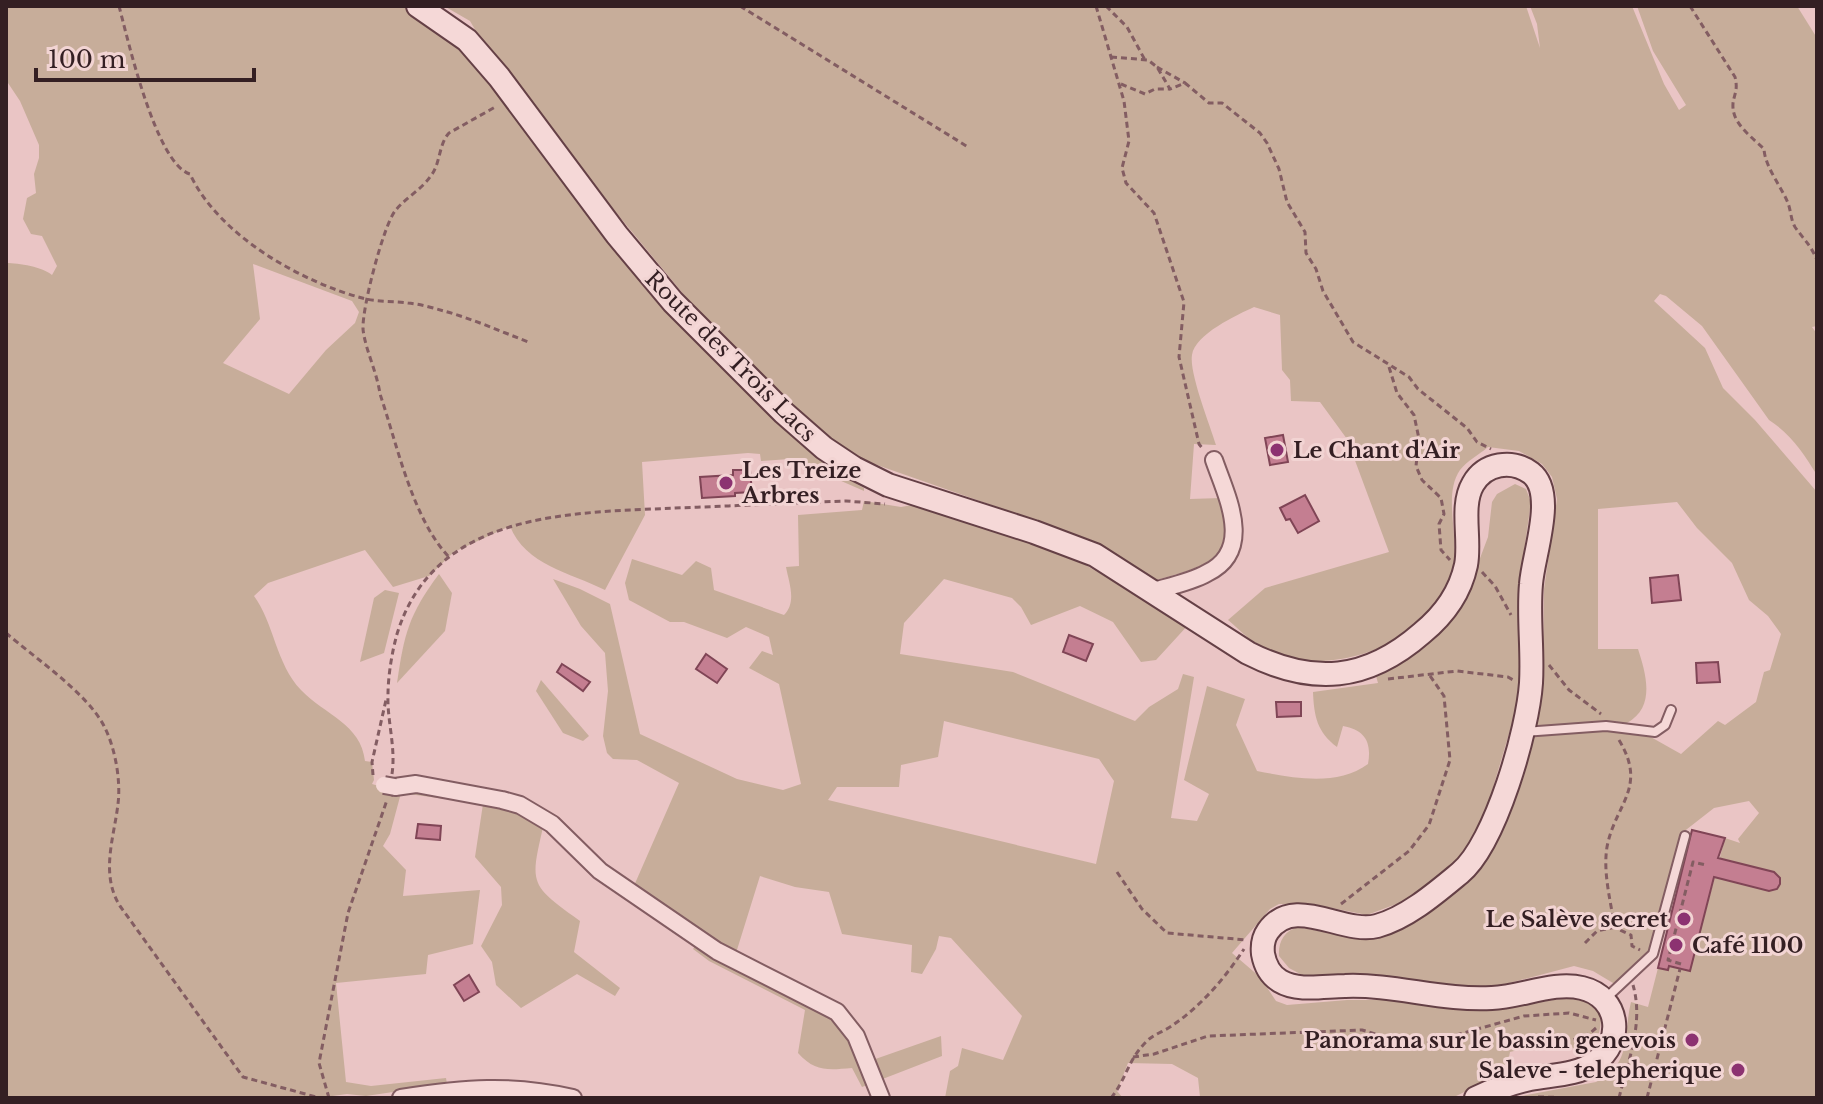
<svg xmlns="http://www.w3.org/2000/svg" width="1823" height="1104" font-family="'Libre Baskerville',serif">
<rect width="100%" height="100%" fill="#eac5c5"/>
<!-- green -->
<g fill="#c7ad9a" fill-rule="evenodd">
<path d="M6 6H402L456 42 500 94 542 155 652 294 828 468 864 488V491L823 473 804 471 803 458 761 461 760 454 748 453 642 462 645 515 605 590C571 573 525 565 510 526L454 552 429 576 393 587 365 550 268 583 254 596C274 623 276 664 301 690 325 715 361 724 365 761L372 762 374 780 372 784C407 796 443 792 478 799 500 802 523 815 544 823 530 884 528 884 580 921L574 952 620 988 615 996 577 974 521 1008 496 985 492 962 481 946 502 905 501 887 475 857 483 804 401 793 390 834 383 846 406 870 403 896 480 890 473 944 428 955 426 974 336 983 346 1082 371 1086 446 1078 447 1084 366 1096 347 1094 318 1098H6V263C19 263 43 267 52 275L57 266 42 236 31 234 23 219 27 198 36 193 34 174 39 158V145L20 101 6 80ZM253 264 352 301 359 312 355 323 326 350 289 394 223 363 260 319Z"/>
<path d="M444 6H1526L1540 48 1537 24 1530 6H1632L1664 84 1679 110 1686 105 1653 51 1637 6H1797L1817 38V326L1812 327 1817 334V475C1804 454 1791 434 1769 420L1702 326 1666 296 1660 294 1654 301 1705 348 1723 388 1755 420 1817 492V1098H1511L1596 1082C1633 1064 1623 1033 1631 1002L1648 1007 1658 968 1668 970 1669 966 1690 971 1725 838 1740 843 1738 839 1759 813 1749 801 1714 808 1682 833 1643 969 1623 989 1593 971 1574 966 1494 987H1461L1369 977 1304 976 1289 968 1279 956C1278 942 1284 931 1298 927L1359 939 1383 936 1448 897 1473 876 1484 863 1501 835 1533 741 1539 709 1543 685 1544 589 1557 499 1552 477 1542 464 1519 451 1488 447C1480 454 1467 461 1460 470 1441 497 1463 546 1451 578 1428 643 1334 678 1271 653 1255 646 1241 631 1228 620L1265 588 1389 552 1347 439 1320 402 1291 401 1290 380 1282 370 1280 315 1254 307C1237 315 1195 334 1192 355 1189 373 1210 425 1216 445L1194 444 1190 499 1221 498C1223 508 1227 521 1227 531 1226 565 1182 572 1157 580L1091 540 860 459 821 432 699 313 590 181 480 38 470 21ZM1677 502 1697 528 1732 563 1749 600 1768 616 1781 634 1770 670 1764 672 1756 702 1725 725 1718 721 1681 754 1649 736 1629 732 1627 723C1656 707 1646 674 1638 649H1598V509Z"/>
<path d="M1515 484 1526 489 1531 502 1519 587V700L1484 818 1465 853 1446 874 1407 900 1367 915 1312 904H1279L1270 909 1232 953 1260 977 1276 1001 1287 1005 1347 1000H1384L1477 1009 1579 997 1589 1002 1601 1016C1601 1034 1596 1047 1579 1056L1565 1038 1510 1052 1506 1072 1452 1098H1197L1200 1097 1198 1078 1172 1064 1128 1063 1117 1091 1123 1098H945L950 1071 958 1066 962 1048 1003 1060 1022 1016 951 938 939 936 936 949 922 974 911 972 912 945 842 934 829 892 795 887 760 876 736 953 633 888 679 783 637 760 613 759 607 753 603 736 608 691 605 653 581 626 553 579 580 589 610 604 640 734 737 779 783 790 801 784 779 684 749 668 762 651 773 655 769 637 746 627 727 638 684 622H670L629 600 625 583 632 559 682 575 696 561 711 568 714 590 784 615C797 602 789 583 786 567L799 566 798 515 862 510 864 501 901 507 918 504 1073 558 1189 624 1156 660 1141 662 1113 622 1080 606 1031 625 1021 607 1012 598 944 579 904 623 900 654 1013 672 1135 721 1149 707 1178 689 1183 674 1194 677 1171 818 1197 821 1209 794 1184 780 1207 686 1245 699 1236 725 1257 771C1293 778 1337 787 1368 764 1372 742 1365 730 1343 726L1337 747C1317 732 1314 716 1313 692L1378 683 1376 676 1422 649 1447 626 1462 606 1488 537 1492 502 1497 494ZM944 721 1099 759 1114 781 1096 864 828 800 837 787H899L901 765 938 757Z"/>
<path d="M439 574 452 593 445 631 397 683C404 634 409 614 439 574Z"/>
<path d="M385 590 399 593 384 653 360 662 374 598Z"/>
<path d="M541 680 589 736 583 741 563 733 536 691Z"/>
<path d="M697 943 832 1014 845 1028 864 1063 941 1036 942 1056 862 1087 852 1068C828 1070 815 1072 798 1053L805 1010 709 961 693 949Z"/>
</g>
<!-- building -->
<g fill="#c47e91" stroke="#804556" stroke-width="2">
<path d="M1283 435 1288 462 1270 465 1265 438Z"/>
<path d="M733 470H750L752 492 735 493V496L702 498 700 477 733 475Z"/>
<path d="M1305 495 1319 521 1298 533 1290 519 1286 520 1280 508Z"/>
<path d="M1678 575 1681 600 1652 603 1650 578Z"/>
<path d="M1069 635 1093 644 1086 661 1063 652Z"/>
<path d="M706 654 727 669 717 683 696 669Z"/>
<path d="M1718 662 1720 682 1697 683 1696 663Z"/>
<path d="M562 664 590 682 583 691 557 672Z"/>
<path d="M1276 702H1301V716L1277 717Z"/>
<path d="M418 824 441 826 440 840 416 838Z"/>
<path d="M1692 830 1725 838 1718 858 1774 872 1780 878V884L1777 889 1769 891 1714 877 1690 971 1669 966 1668 970 1658 968Z"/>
<path d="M469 975 479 992 464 1001 454 985Z"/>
</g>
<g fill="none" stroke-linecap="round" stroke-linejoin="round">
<defs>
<g id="lane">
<path d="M1523 732 1606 726 1655 732 1665 725 1671 710"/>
<path d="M1605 999 1653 954 1685 836"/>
</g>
<g id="street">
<path d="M1153 591C1171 586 1191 582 1207 573 1255 550 1226 495 1214 460"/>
<path d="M395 787 416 784 502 800 520 805 552 824 600 871 717 951 837 1012 856 1036 881 1098"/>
<path d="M401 1098C465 1088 510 1084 573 1098"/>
</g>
<path id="secondary" d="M418 6 467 40 499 77 617 235 673 302 784 413 824 448 854 468 888 485 1034 532 1095 555 1248 653C1313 686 1367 681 1422 633 1444 615 1460 593 1466 565 1471 540 1460 506 1473 484 1485 463 1512 459 1531 473 1557 493 1533 555 1531 584 1528 616 1533 650 1531 683 1528 729 1496 843 1460 873 1437 892 1407 918 1377 926 1343 935 1294 894 1268 931 1263 938 1262 945 1263 954 1265 965 1270 975 1280 981 1298 992 1325 986 1345 986 1394 984 1443 1001 1492 998 1521 997 1554 981 1582 988 1620 997 1625 1042 1594 1063 1578 1075 1550 1075 1530 1079 1511 1083 1493 1090 1476 1098"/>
</defs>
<!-- lane casing -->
<use href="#lane" stroke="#835d62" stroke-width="12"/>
<!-- street casing -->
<use href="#street" stroke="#835d62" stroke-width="20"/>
<!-- secondary casing -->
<use href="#secondary" stroke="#654046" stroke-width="26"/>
<!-- path -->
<g stroke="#835d62" stroke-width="3" stroke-dasharray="6 4" stroke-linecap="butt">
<path d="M119 6C128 40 156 164 190 174 218 235 302 283 366 299 379 302 394 301 408 303 420 304 433 308 444 311 473 319 502 332 531 343"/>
<path d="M740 6 968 147"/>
<path d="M1096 6 1124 101 1129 141 1122 168 1126 183 1154 213 1184 302 1179 357 1199 444 1203 449"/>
<path d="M1106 6 1127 27 1145 60"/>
<path d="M1690 6 1735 77C1739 93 1732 96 1733 108 1734 125 1753 138 1764 149 1765 167 1781 186 1788 203 1791 211 1791 221 1795 227 1805 241 1810 244 1817 260"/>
<path d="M1111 57 1148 60 1157 67 1170 89 1185 83 1209 103H1222L1260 133 1267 143 1279 169 1287 202 1305 232 1306 253 1316 269 1323 291 1353 342 1409 377 1418 389 1467 428 1477 442 1491 449"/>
<path d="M1157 67 1185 83"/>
<path d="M1121 84 1145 94 1155 89H1170"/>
<path d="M1389 367 1397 393 1414 415 1419 439 1416 466 1422 480 1441 498 1444 514 1439 524 1441 550 1450 560"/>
<path d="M448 556C412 517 397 444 380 394 377 372 365 349 363 329 362 308 383 227 395 211 405 198 421 190 430 177 441 164 438 145 449 133L497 106"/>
<path d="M1482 572 1495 586 1511 615"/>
<path d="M6 633C35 658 87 693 104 726 115 747 121 780 118 804 114 838 100 874 120 906L243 1077 320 1098"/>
<path d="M1549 665 1569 690 1601 714"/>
<path d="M1388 679 1457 671 1508 677 1515 681"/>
<path d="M1619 740C1648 788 1615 804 1607 847 1603 871 1610 899 1614 923L1618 929 1631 935 1632 946 1640 950"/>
<path d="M392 774C396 747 387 721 388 695 388 676 392 652 397 634 435 511 569 513 675 508 732 506 789 503 846 501L885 504"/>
<path d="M373 775 372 762 386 700"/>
<path d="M1117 872 1142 909 1167 933 1247 940"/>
<path d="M1341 904 1409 851 1429 825 1450 760 1444 696 1428 673"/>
<path d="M1585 943 1597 931 1615 927"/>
<path d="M1681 964 1668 960 1693 862 1706 865"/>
<path d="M1564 1043 1589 1034 1596 1028"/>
<path d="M1133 1057 1154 1054 1208 1036 1362 1030 1417 1046 1524 1016 1569 1013 1596 1020"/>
<path d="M1538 1097 1588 1098"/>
<path d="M329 1098 319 1063 348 913 387 800"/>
<path d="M1111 1098C1126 1080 1128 1059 1147 1041 1154 1034 1165 1031 1173 1025 1202 1005 1225 978 1244 949"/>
<path d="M1619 1098C1628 1061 1644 1023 1633 985"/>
<path d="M1647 1098 1680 969"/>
</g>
<!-- lane -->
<use href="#lane" stroke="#f5d8d7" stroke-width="8"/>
<!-- street -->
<use href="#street" stroke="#f5d8d7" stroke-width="16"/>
<!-- secondary -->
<use href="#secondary" stroke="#f5d8d7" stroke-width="22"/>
<defs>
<path id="street-bridge" d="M384 785 395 787"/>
</defs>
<!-- street-bridge casing -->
<use href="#street-bridge" stroke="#835d62" stroke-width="20" stroke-linecap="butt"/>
<!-- street-bridge -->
<use href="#street-bridge" stroke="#f5d8d7" stroke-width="16"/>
</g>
<!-- markers -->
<g fill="#8c3271" stroke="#f2d4d3" stroke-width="3">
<circle cx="1277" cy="450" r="8"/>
<circle cx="726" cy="483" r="8"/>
<circle cx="1684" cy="919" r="8"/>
<circle cx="1676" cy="945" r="8"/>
<circle cx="1692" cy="1040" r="8"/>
<circle cx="1738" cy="1070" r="8"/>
</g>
<g text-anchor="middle" stroke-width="6" stroke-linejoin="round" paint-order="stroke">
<!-- street labels -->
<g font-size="22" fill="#341f23" stroke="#f2d4d3">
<text transform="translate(731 356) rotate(45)" y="8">Route des Trois Lacs</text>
</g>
<!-- poi labels -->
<g font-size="22" font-weight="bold" fill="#341f23" stroke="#f2d4d3" text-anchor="start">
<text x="1293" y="458">Le Chant d'Air</text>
<text x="742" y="478">Les Treize<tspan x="742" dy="25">Arbres</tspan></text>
<text x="1668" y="927" text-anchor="end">Le Salève secret</text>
<text x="1692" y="953">Café 1100</text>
<text x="1676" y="1048" text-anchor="end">Panorama sur le bassin genevois</text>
<text x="1722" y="1078" text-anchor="end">Saleve - telepherique</text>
</g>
</g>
<!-- border -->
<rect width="1823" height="1104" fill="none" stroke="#341f23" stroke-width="16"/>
<!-- scale -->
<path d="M36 68v12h218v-12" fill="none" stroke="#341f23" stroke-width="4"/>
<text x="48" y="68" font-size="24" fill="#341f23" stroke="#f2d4d3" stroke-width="6" paint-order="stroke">100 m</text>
</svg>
